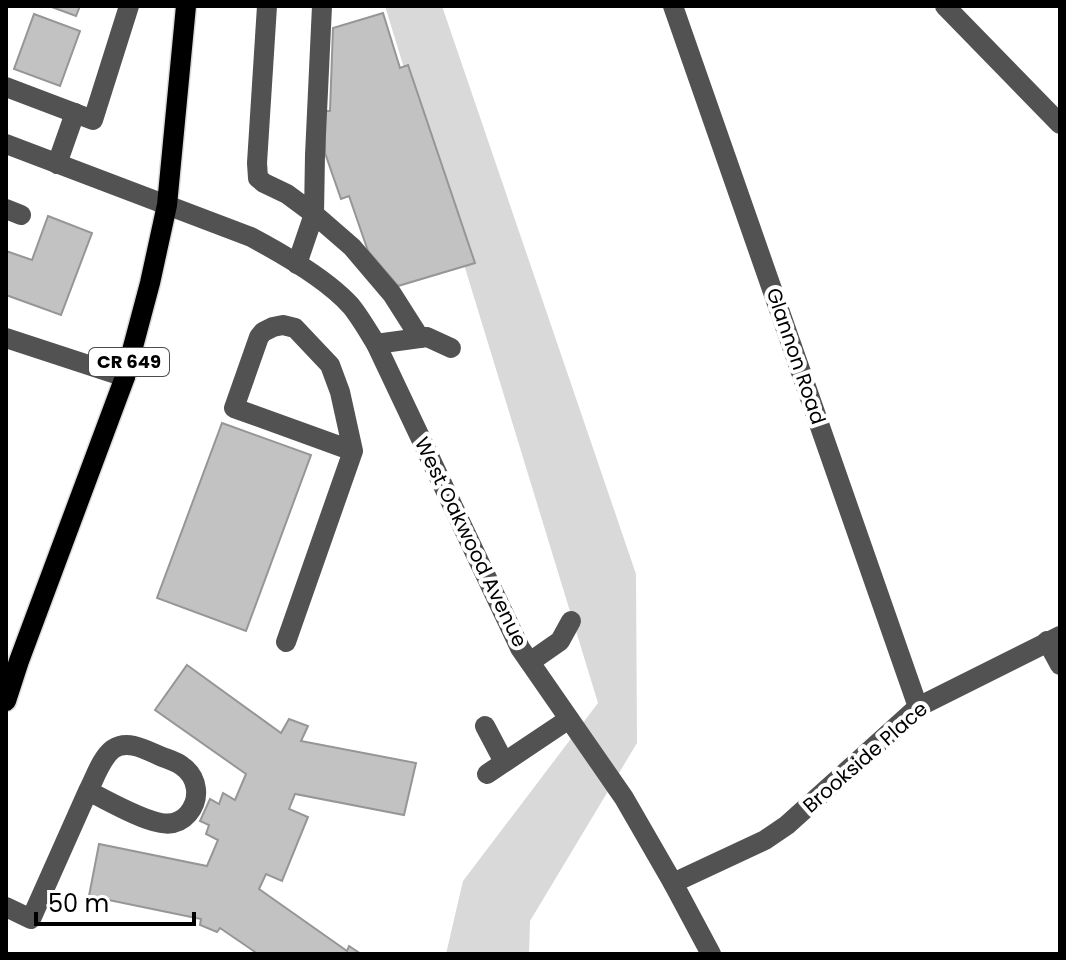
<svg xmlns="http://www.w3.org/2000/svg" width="1066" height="960" font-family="Poppins,sans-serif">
<rect width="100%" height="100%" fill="#fff"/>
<!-- green -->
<path fill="#d9d9d9" d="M385 6H442L636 574 637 743 530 921 529 954H446L463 881 598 703Z"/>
<!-- building -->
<g fill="#c2c2c2" stroke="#969696" stroke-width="2">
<path d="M49 6H80L76 16Z"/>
<path d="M383 13 400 68 408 65 475 263 398 286 368 251 349 196 341 199 325 153V111H330L333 28Z"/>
<path d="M34 14 80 31 60 86 14 69Z"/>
<path d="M48 216 92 233 61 315 6 295V251L32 260Z"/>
<path d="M222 423 311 455 246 631 157 598Z"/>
<path d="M187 665 281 733 289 719 308 726 301 741 416 763 404 815 295 794 289 809 308 817 282 881 266 874 259 889 347 951 349 946 361 954H258L220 928 217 932 200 925 201 919 89 896 99 844 207 866 218 840 206 834 209 825 200 821 210 799 219 804 223 793 235 800 246 774 155 710Z"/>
</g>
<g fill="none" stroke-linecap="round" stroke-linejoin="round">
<defs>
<path id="major" d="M6 701 19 661 125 377 150 283 167 205 186 6"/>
</defs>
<!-- major casing -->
<use href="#major" stroke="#dbdbdb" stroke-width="23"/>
<!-- minor -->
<g stroke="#525252" stroke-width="20">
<path d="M267 6 257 163 258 178 264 183 287 194 314 214 315 155 322 6"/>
<path d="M673 6 918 707"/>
<path d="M945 6 1060 124"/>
<path d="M6 87 93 120 129 6"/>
<path d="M6 144 251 237C283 254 327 279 351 306 360 317 368 331 376 344L520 648 624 798 673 883 711 954"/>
<path d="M57 164 75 113"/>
<path d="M6 209 21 215"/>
<path d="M297 264 314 214 352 247 392 294 420 338"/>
<path d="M6 338 125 377"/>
<path d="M376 344 427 337 451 348"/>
<path d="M1047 641 1060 665"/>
<path d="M286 642 353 451 340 392 330 365 295 328 283 325 273 327 263 332 259 337 234 408 353 451"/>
<path d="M530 662 560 641 571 621"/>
<path d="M485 726 504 762"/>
<path d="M487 774 569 719"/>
<path d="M673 883 765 840 787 825 918 707 1060 636"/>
<path d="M6 907 31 919 88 791C109 801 139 819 161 823 172 825 181 822 188 814 201 799 198 777 182 766 176 761 167 759 160 756 146 750 128 739 113 749 101 758 95 778 88 791"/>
</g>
<!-- major -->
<use href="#major" stroke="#000" stroke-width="20"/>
</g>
<g text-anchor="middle" stroke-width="8" stroke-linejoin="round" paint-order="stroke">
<!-- shield labels -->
<rect fill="#fff" stroke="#4c4c4c" stroke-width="2" x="89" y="348" width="80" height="28" rx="6"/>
<g font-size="18" font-weight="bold" fill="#000">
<text x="129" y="368">CR 649</text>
</g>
<!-- street labels -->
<g font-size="20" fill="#000" stroke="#fff">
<text transform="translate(796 356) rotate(71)" y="7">Glannon Road</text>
<text transform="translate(471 542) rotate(64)" y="7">West Oakwood Avenue</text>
<text transform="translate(865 757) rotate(-41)" y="7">Brookside Place</text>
</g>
</g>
<!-- border -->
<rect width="1066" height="960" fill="none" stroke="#000000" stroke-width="16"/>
<!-- scale -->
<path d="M36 912v12h158v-12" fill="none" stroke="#000000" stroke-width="4"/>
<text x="48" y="912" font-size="24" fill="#000000" stroke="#ffffff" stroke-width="6" paint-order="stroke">50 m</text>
</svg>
